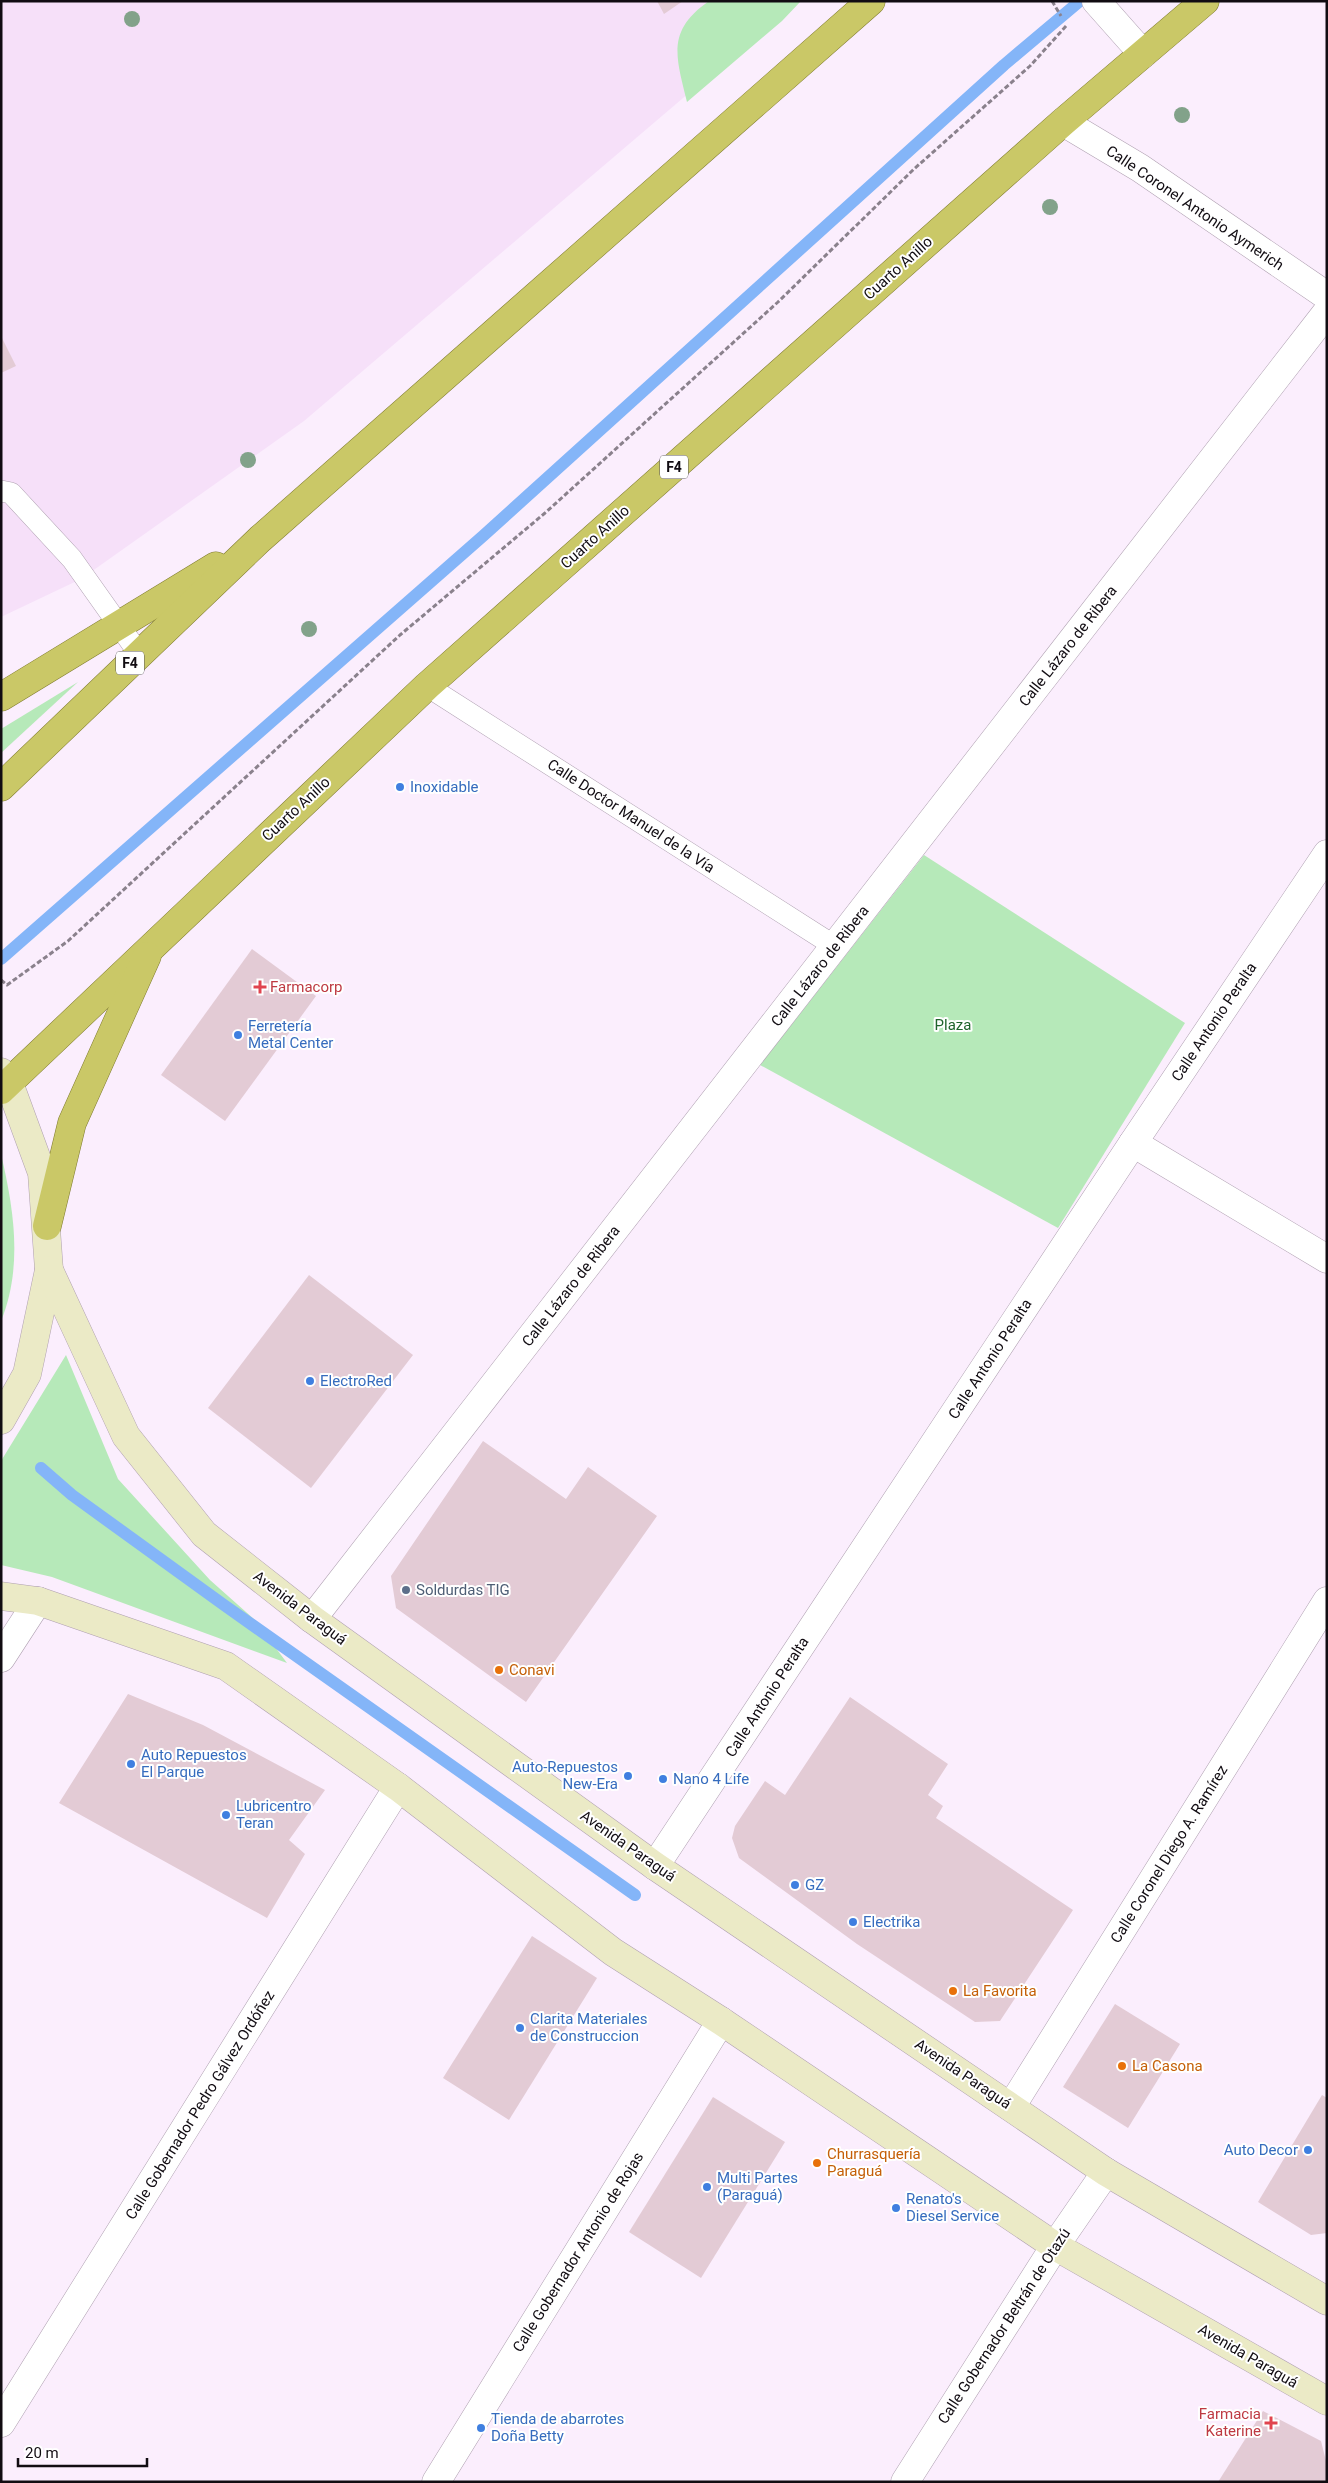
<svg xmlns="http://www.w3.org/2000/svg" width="1328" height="2483" font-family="Roboto,sans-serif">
<rect width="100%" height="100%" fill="#fbeefd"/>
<!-- built -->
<path fill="#f6e0f9" d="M1 1H797L304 421 81 579 1 617Z"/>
<!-- green -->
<g fill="#b6e9b9">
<path d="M709 1H801L782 21 687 102C676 57 666 31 709 1Z"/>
<path d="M78 682 1 753V729Z"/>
<path d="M924 855 1185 1023 1058 1228 760 1065Z"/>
<path d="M1 1154C14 1210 23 1267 1 1321Z"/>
<path d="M66 1355 118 1479 210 1580 255 1620 287 1663 52 1577 1 1565V1461Z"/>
</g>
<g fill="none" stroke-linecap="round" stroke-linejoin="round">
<!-- stream -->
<g stroke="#84b5f8" stroke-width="12">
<path d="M1 959 483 536 1004 65 1080 1"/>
<path d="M41 1468 72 1495 224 1605 635 1895"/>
</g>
</g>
<!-- building -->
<g fill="#e3cbd5">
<path d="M657 1H683L664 14Z"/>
<path d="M1 336 16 366 1 373Z"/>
<path d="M252 949 316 996 225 1121 161 1075Z"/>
<path d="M309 1275 413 1355 311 1488 208 1408Z"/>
<path d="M483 1441 566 1499 588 1467 657 1516 526 1702 396 1608 391 1576Z"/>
<path d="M128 1694 203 1725 325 1790 289 1840 305 1854 267 1918 59 1803Z"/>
<path d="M850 1697 948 1764 928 1795 943 1806 936 1818 1073 1910 1000 2021 975 2022 857 1944 739 1858 732 1838 735 1826 765 1781 785 1795Z"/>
<path d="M532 1936 597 1978 509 2120 443 2078Z"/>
<path d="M1115 2004 1180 2044 1128 2128 1063 2087Z"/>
<path d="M1322 2095 1327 2098V2233L1311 2235 1258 2202Z"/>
<path d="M713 2097 785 2142 701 2278 629 2232Z"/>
<path d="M1263 2411 1321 2441 1327 2465V2482H1218Z"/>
</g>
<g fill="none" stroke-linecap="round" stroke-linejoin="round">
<defs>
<g id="service">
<path d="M1 491 11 493 72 559 140 655"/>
<path d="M427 686 836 947"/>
</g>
<g id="minor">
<path d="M1063 122 1140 168 1327 296"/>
<path d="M1133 1143 1327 1259"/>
<path d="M312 1619 1327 312"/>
<path d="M1 1658 38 1601"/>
<path d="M655 1866 1133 1143 1327 854"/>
<path d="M1011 2107 1327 1601"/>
<path d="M1 2423 398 1787"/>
<path d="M436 2482 721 2021"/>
<path d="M905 2482 1055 2246 1106 2172"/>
</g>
<path id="tertiary" d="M1096 1 1143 54"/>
<g id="secondary">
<path d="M1 1072 9 1083 42 1173 49 1270 27 1374 1 1420"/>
<path d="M49 1270 126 1436 204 1534 312 1619 655 1866 1106 2172 1327 2301"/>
<path d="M1 1596 38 1601 226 1666 398 1787 613 1952 721 2021 1055 2246 1327 2401"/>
</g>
<g id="trunk">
<path d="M1 697 216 566"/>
<path d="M1 787 260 539 871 1"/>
<path d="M1 1090 427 686 1063 122 1205 1"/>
<path d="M47 1226 72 1123 147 956"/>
</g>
</defs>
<!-- service casing -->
<use href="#service" stroke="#afa0b1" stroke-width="22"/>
<!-- minor casing -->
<use href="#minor" stroke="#afa0b1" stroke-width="29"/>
<!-- tertiary casing -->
<use href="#tertiary" stroke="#afa0b1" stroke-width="29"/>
<!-- secondary casing -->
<use href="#secondary" stroke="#afa0b1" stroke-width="29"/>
<!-- trunk casing -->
<use href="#trunk" stroke="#817d31" stroke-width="29"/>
<!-- path -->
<g stroke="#8a818c" stroke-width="3" stroke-dasharray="5 2.5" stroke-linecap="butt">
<path d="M1052 1 1061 16"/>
<path d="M1 980 7 985 68 941 400 635 545 513 778 302 914 169 1030 66 1067 25"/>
</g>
<!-- service -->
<use href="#service" stroke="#fff" stroke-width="21"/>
<!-- minor -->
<use href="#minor" stroke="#fff" stroke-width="28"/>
<!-- tertiary -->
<use href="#tertiary" stroke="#fff" stroke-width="28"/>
<!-- secondary -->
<use href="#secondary" stroke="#ebeac6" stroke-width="28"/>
<!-- trunk -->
<use href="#trunk" stroke="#cac867" stroke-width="28"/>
</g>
<!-- trees -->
<g fill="#82a28a">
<circle cx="132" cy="19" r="8"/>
<circle cx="1182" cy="115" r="8"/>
<circle cx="1050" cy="207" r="8"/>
<circle cx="248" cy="460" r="8"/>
<circle cx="309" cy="629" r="8"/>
</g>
<!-- markers -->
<g fill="#3f7fe0" stroke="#fff" stroke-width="2">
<circle cx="400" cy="787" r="5"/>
<circle cx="238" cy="1035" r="5"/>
<circle cx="310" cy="1381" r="5"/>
<circle cx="131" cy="1764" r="5"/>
<circle cx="628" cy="1776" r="5"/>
<circle cx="663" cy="1779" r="5"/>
<circle cx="226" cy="1815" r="5"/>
<circle cx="795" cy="1885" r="5"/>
<circle cx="853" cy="1922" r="5"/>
<circle cx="520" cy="2028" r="5"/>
<circle cx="1308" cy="2150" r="5"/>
<circle cx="707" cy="2187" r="5"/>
<circle cx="896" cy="2208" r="5"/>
<circle cx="481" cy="2428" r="5"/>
</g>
<g fill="#e0444e" stroke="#fff" stroke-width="2">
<path d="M257.5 979.5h5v5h5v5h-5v5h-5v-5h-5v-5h5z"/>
<path d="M1268.5 2415.5h5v5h5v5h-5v5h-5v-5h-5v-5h5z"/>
</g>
<circle fill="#5c6f8a" stroke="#fff" stroke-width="2" cx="406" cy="1590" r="5"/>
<g fill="#e8710a" stroke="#fff" stroke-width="2">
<circle cx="499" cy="1670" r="5"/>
<circle cx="953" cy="1991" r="5"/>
<circle cx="1122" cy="2066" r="5"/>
<circle cx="817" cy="2163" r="5"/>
</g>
<g text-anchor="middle" stroke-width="4" stroke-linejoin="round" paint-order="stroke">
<!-- shield labels -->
<g fill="#fff" stroke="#585559" stroke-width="1">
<rect x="660" y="455.5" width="28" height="23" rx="4"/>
<rect x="116" y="651.5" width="28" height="23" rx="4"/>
</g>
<g font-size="14" font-weight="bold" fill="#110c12">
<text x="674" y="472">F4</text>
<text x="130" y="668">F4</text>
</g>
<!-- street labels -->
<g font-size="15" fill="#110c12" stroke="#fff">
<text transform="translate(1195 208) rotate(34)" y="5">Calle Coronel Antonio Aymerich</text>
<text transform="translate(898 268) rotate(-42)" y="5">Cuarto Anillo</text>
<text transform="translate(595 537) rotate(-42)" y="5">Cuarto Anillo</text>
<text transform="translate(1068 646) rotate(-52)" y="5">Calle Lázaro de Ribera</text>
<text transform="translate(296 809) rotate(-43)" y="5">Cuarto Anillo</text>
<text transform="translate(631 816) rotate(33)" y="5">Calle Doctor Manuel de la Vía</text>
<text transform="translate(820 966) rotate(-52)" y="5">Calle Lázaro de Ribera</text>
<text transform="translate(1214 1022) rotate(-56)" y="5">Calle Antonio Peralta</text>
<text transform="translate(571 1286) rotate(-52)" y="5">Calle Lázaro de Ribera</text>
<text transform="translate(990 1359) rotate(-57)" y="5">Calle Antonio Peralta</text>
<text transform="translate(300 1608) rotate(37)" y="5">Avenida Paraguá</text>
<text transform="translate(767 1697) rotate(-57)" y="5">Calle Antonio Peralta</text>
<text transform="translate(628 1846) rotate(35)" y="5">Avenida Paraguá</text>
<text transform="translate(1169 1854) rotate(-58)" y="5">Calle Coronel Diego A. Ramírez</text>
<text transform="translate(963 2074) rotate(34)" y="5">Avenida Paraguá</text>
<text transform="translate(200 2105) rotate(-58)" y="5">Calle Gobernador Pedro Gálvez Ordóñez</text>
<text transform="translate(578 2252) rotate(-58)" y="5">Calle Gobernador Antonio de Rojas</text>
<text transform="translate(1004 2326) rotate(-57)" y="5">Calle Gobernador Beltrán de Otazú</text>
<text transform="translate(1248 2356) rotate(30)" y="5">Avenida Paraguá</text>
</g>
<!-- shop labels -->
<g font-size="15" fill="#366cbe" stroke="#fff" text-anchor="start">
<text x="410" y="792">Inoxidable</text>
<text x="248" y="1031">Ferretería<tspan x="248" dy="17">Metal Center</tspan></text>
<text x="320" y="1386">ElectroRed</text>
<text x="141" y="1760">Auto Repuestos<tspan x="141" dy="17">El Parque</tspan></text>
<text x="618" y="1772" text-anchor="end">Auto-Repuestos<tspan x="618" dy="17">New-Era</tspan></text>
<text x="673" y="1784">Nano 4 Life</text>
<text x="236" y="1811">Lubricentro<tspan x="236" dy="17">Teran</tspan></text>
<text x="805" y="1890">GZ</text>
<text x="863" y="1927">Electrika</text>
<text x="530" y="2024">Clarita Materiales<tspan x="530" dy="17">de Construccion</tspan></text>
<text x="1298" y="2155" text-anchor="end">Auto Decor</text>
<text x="717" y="2183">Multi Partes<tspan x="717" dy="17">(Paraguá)</tspan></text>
<text x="906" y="2204">Renato's<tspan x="906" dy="17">Diesel Service</tspan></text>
<text x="491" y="2424">Tienda de abarrotes<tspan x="491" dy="17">Doña Betty</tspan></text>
</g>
<!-- health labels -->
<g font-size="15" fill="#be3a42" stroke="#fff" text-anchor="start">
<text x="270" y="992">Farmacorp</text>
<text x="1261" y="2419" text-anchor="end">Farmacia<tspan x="1261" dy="17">Katerine</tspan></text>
</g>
<!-- park labels -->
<g font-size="15" fill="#1f642b" stroke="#fff">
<text x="953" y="1030">Plaza</text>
</g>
<!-- service labels -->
<g font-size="15" fill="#4e5e75" stroke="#fff" text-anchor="start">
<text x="416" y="1595">Soldurdas TIG</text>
</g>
<!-- food labels -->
<g font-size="15" fill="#c56008" stroke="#fff" text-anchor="start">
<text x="509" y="1675">Conavi</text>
<text x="963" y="1996">La Favorita</text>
<text x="1132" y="2071">La Casona</text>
<text x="827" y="2159">Churrasquería<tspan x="827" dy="17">Paraguá</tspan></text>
</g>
</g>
<!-- border -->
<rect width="1328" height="2483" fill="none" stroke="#110c12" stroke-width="5"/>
<!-- scale -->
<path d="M18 2458v8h129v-8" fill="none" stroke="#110c12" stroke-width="2.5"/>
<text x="25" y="2458" font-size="15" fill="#110c12" stroke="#ffffff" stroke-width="4" paint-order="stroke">20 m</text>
</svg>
